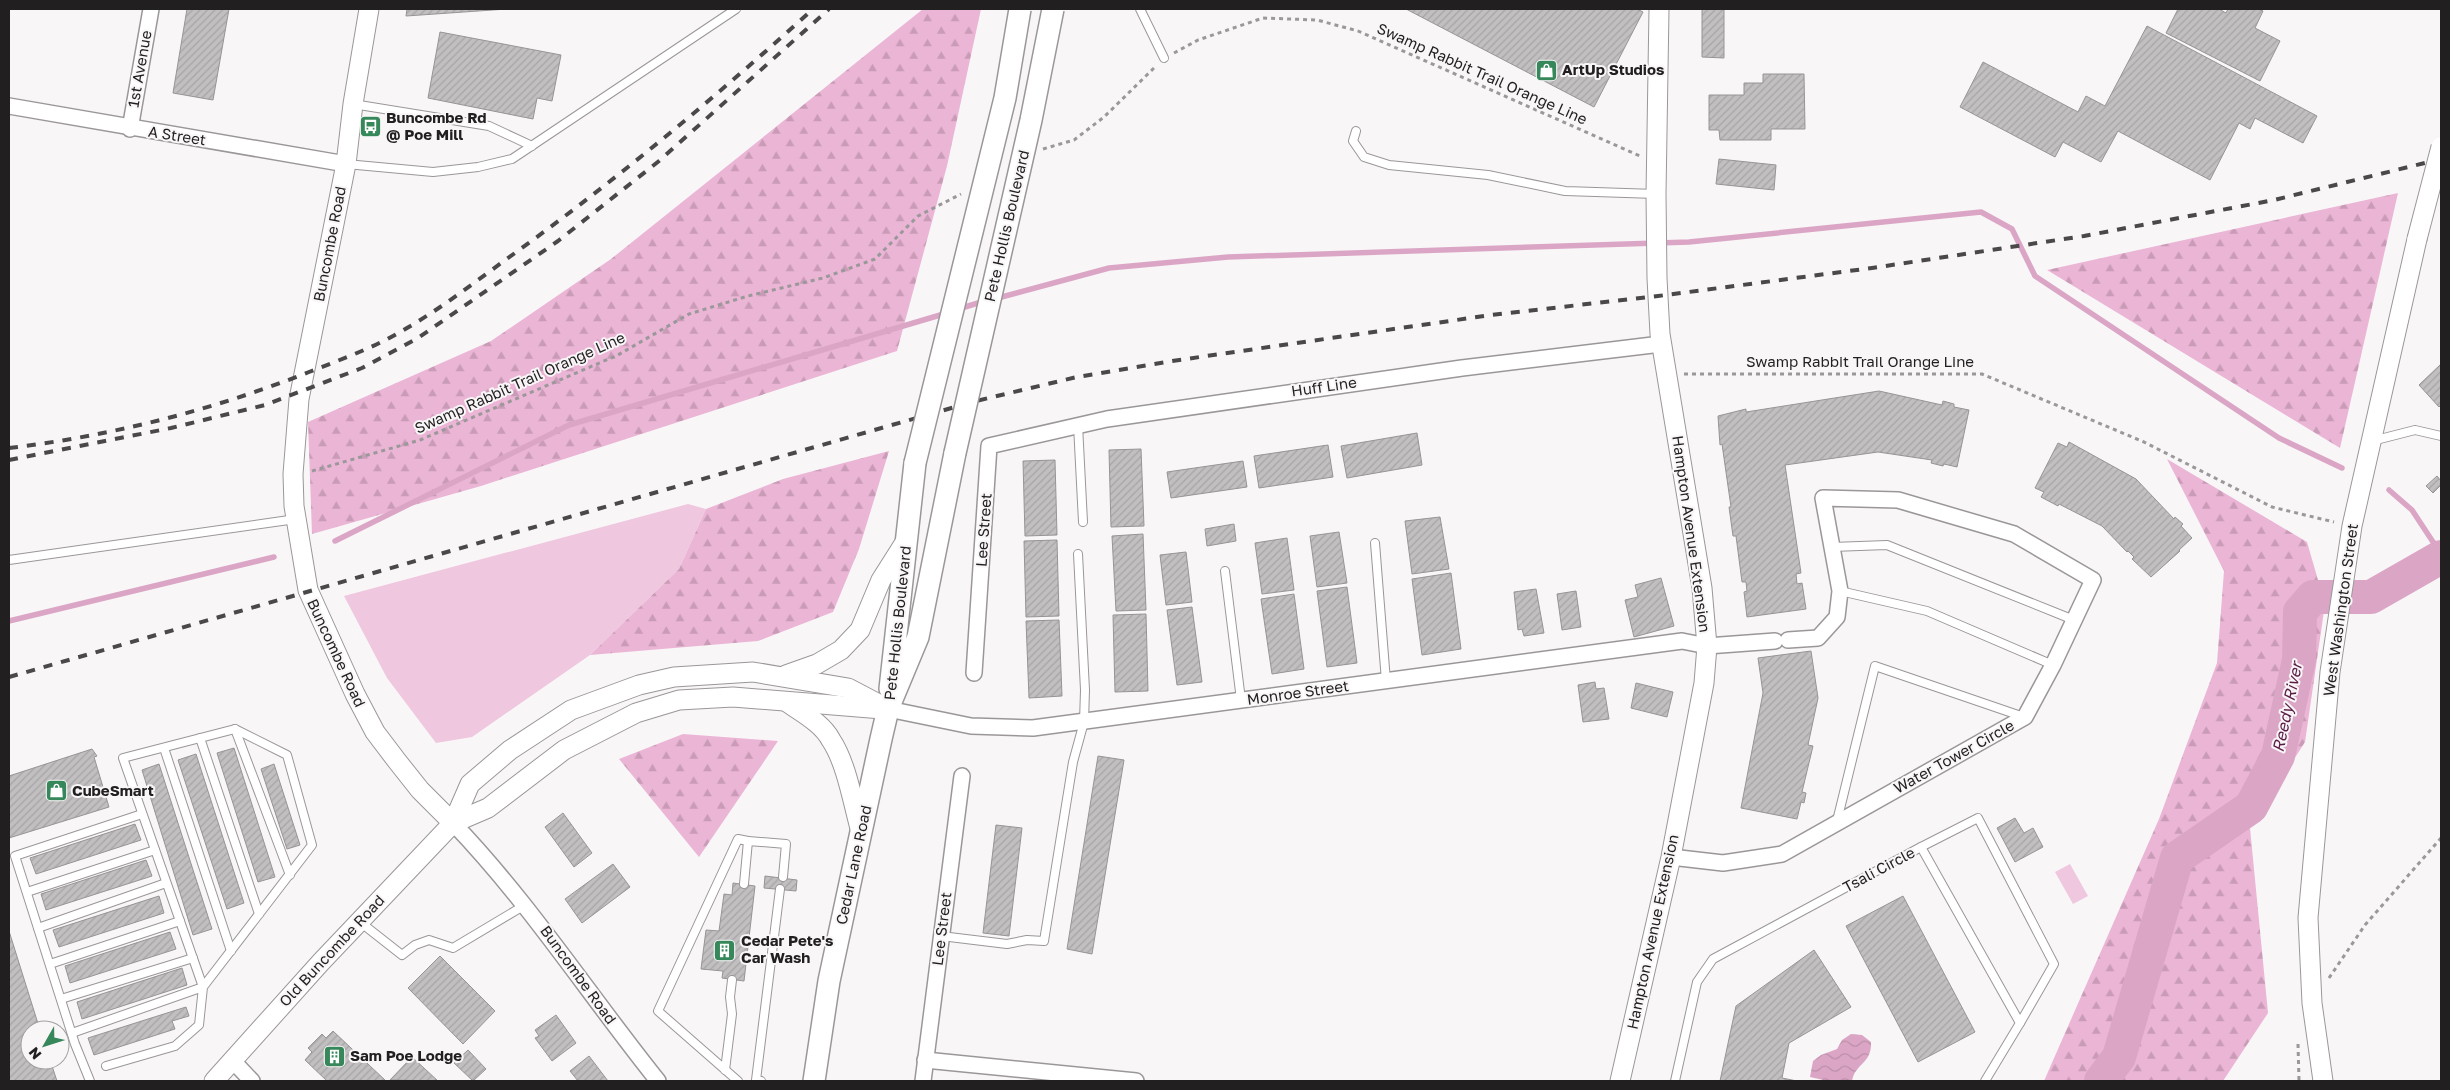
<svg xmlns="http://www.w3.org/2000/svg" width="2450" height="1090" font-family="'Golos Text',sans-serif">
<defs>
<pattern id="forest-firs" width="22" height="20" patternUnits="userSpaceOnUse" patternTransform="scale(1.25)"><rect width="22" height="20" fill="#ebb5d5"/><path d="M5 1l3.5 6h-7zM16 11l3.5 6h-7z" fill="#c99bb7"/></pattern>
<pattern id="water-waves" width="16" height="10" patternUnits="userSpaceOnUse" patternTransform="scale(1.25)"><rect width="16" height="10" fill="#dba6c5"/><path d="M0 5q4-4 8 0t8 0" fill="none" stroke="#bc8ea9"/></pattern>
<pattern id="building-hatch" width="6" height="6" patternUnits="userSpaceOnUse" patternTransform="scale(1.25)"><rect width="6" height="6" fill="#c2bfc1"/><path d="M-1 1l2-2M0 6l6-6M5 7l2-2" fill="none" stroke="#a6a4a6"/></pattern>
</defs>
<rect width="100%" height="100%" fill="#f9f6f8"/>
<!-- grass -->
<g fill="#efc7de">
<path d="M688 504 706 509 679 569 590 655 472 737 436 743 387 678 344 596Z"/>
<path d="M2070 864 2088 896 2073 904 2055 872Z"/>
</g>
<!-- forest -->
<g fill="url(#forest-firs)">
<path d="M923 9H981L947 166 897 351 481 486 312 534 308 422 491 341 611 259Z"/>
<path d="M2398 193 2340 448 2047 270Z"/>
<path d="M889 451 859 549 833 612 758 641 590 655 679 569 706 509 783 479Z"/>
<path d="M2167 459 2307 542 2325 604 2305 742 2250 828 2268 1013 2223 1081H2044L2159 819 2217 663 2224 571Z"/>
<path d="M683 734 778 741 699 857 619 759Z"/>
</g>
<!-- water -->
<path fill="url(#water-waves)" d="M1851 1034 1862 1035 1871 1042C1872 1064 1855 1063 1852 1081H1828L1810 1077 1813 1061 1821 1055 1837 1049 1842 1040Z"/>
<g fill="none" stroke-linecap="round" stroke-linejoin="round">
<!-- stream -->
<g stroke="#dba6c5" stroke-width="5.5">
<path d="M994 299 1109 268 1228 257 1689 242 1981 212 2012 229 2035 276 2279 438 2342 468"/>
<path d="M958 309 985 301"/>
<path d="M2389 490 2412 510 2433 542 2441 547"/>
<path d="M335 541 569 425 947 313"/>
<path d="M9 621 274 557"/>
</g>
<!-- river -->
<path stroke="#dba6c5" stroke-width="34" d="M2101 1081 2119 1057 2177 858 2251 807 2278 756 2299 660 2300 612 2313 597H2371L2441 557"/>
</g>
<!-- building -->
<g fill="url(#building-hatch)" stroke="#979496">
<path d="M187 9H229L213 100 173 93Z"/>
<path d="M407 9H507L406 16Z"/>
<path d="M1406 9H1637L1643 12 1594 107Z"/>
<path d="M1702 9H1724V58L1702 57Z"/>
<path d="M2178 9H2219L2226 13 2228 9H2258L2263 11 2255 28 2280 41 2260 81 2166 33Z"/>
<path d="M2147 26 2317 116 2303 143 2255 118 2250 129 2239 123 2210 180 2118 131 2101 162 2063 142 2055 157 1960 107 1983 62 2078 112 2086 96 2105 106Z"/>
<path d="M440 32 561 55 552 101 537 98 533 119 428 98Z"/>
<path d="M1763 74H1804L1805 129H1771V140H1720L1719 130H1709V95H1744V83H1763Z"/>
<path d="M1719 159 1776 165 1774 190 1716 184Z"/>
<path d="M2441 364V405L2439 407 2419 385Z"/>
<path d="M1879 391 1942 405 1943 401 1954 404V407L1969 410 1957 467 1944 464 1943 466 1931 463 1932 460 1878 452 1785 465 1801 573 1796 574 1797 584 1802 583 1806 609 1747 617 1744 592 1747 591 1746 582H1742L1736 536H1733L1729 507H1731L1722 444 1720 445 1718 416 1746 409V412Z"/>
<path d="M1417 433 1422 465 1347 478 1341 446Z"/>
<path d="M2069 442 2136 479 2174 519 2175 517 2183 524 2181 526 2192 538 2179 550 2180 551 2151 577 2132 559 2134 557 2128 551 2127 552 2102 526 2059 504 2058 506 2041 497 2044 492 2035 488 2058 443 2067 447Z"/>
<path d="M1328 445 1333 477 1259 488 1254 456Z"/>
<path d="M1141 449 1144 526 1111 527 1109 450Z"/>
<path d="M1055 460 1057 535 1025 536 1023 461Z"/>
<path d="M1243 461 1247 487 1171 498 1167 472Z"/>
<path d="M2437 476 2441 481V485L2433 493 2426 486Z"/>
<path d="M1440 517 1449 569 1412 574 1405 521Z"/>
<path d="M1234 524 1236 541 1207 546 1205 529Z"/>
<path d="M1339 532 1347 583 1317 587 1310 536Z"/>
<path d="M1143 534 1146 610 1116 611 1112 536Z"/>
<path d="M1287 538 1294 590 1262 594 1255 543Z"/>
<path d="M1057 540 1059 616 1026 617 1024 541Z"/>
<path d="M1186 552 1192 602 1166 605 1160 555Z"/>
<path d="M1451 573 1461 649 1422 655 1412 579Z"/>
<path d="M1661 578 1674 626 1634 637 1625 600 1638 597 1635 585Z"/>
<path d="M1347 587 1357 663 1327 667 1317 591Z"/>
<path d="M1536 589 1544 633 1524 636 1522 629 1518 630 1514 592Z"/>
<path d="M1576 591 1581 627 1562 630 1557 594Z"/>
<path d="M1294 594 1304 669 1272 674 1261 599Z"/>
<path d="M1192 607 1202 682 1177 685 1167 610Z"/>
<path d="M1146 614 1148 691 1115 692 1113 615Z"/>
<path d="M1059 620 1062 696 1029 698 1026 621Z"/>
<path d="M1811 651 1818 698 1808 745 1813 746 1802 792 1806 793 1804 803 1801 802 1797 819 1741 808 1763 693 1758 658Z"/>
<path d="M1595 682 1596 689 1604 688 1609 719 1583 722 1578 685Z"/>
<path d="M1636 683 1673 692 1667 717 1631 708Z"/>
<path d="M234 748 275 877 258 882 217 753Z"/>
<path d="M92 749 97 756 94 757 109 807 9 838V776Z"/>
<path d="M196 754 244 903 227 909 178 760Z"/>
<path d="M1098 756 1124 760 1092 954 1067 949Z"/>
<path d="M159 764 212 929 193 935 142 770Z"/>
<path d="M274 764 300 845 287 849 261 769Z"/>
<path d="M563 813 592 853 574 867 545 827Z"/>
<path d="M2015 818 2024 833 2033 828 2043 847 2015 862 1997 828Z"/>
<path d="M135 824 141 840 36 874 30 858Z"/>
<path d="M996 825 1022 828 1009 936 983 933Z"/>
<path d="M146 860 152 876 46 910 41 894Z"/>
<path d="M613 864 630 887 582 923 565 899Z"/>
<path d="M765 876 797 880 796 891 764 888Z"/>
<path d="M733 883 755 886 744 981 722 978 723 971 701 969 706 930 719 931 724 894 732 895Z"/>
<path d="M159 896 164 913 59 947 53 930Z"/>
<path d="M1903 896 1975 1032 1918 1062 1846 926Z"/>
<path d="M9 931 40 1030H30V1060H50L57 1081H9Z"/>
<path d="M170 932 176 949 70 983 65 966Z"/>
<path d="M1814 950 1851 1007 1789 1043 1782 1078 1797 1081H1720L1736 1006Z"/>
<path d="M440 956 495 1011 463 1044 408 988Z"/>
<path d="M182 968 187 985 82 1019 77 1002Z"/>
<path d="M186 1007 189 1016 172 1021 175 1029 94 1055 88 1038Z"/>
<path d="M556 1015 576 1043 552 1061 535 1038 539 1036 535 1030Z"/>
<path d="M333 1031 386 1081H327L305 1060 312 1052 308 1048 322 1034 326 1038Z"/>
<path d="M468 1050 486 1069 473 1081 454 1063Z"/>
<path d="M589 1056 608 1081H578L570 1071Z"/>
<path d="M412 1057 438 1081 390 1080Z"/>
</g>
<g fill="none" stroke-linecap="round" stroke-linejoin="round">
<defs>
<g id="service">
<path d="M1140 9 1164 58"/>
<path d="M353 104 489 126 532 146"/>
<path d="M1356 131 1353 141 1364 157 1389 165 1488 175 1565 191 1656 194"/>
<path d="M346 164 433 172 478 167 512 159 736 9"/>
<path d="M1078 425 1083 522"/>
<path d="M2372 441 2415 430 2441 436"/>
<path d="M1375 543 1386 681"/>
<path d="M1832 547 1887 545 2074 620"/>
<path d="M9 560 296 519"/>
<path d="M1225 571 1241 700"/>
<path d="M1840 591 1927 611 2053 665"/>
<path d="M235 729 290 875"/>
<path d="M200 738 259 914"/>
<path d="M164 748 231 951"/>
<path d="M1837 821 1875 666 2024 717"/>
<path d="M1921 847 1978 818 2054 964 2020 1023"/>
<path d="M744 884 748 841 786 844 783 877"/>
<path d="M27 892 155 850"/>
<path d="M360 922 402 955 415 945 429 940 453 948 525 905"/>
<path d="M38 928 166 883"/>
<path d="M941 936 1007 944 1027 940 1044 941 1073 762 1084 722 1085 690 1078 554"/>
<path d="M50 964 180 921"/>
<path d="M61 999 193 958"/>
<path d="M72 1033 203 987 312 845 287 755 235 729 123 758 203 987 199 1025 175 1046 106 1066"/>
<path d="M725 1070 732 1014 730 997 732 980"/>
<path d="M90 1081 75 1044 15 856 142 814"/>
<path d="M738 1081 658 1011 738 839 748 841"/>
<path d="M761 1081 756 1080 780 889"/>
<path d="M1675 1081 1697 982 1713 959 1921 847 2020 1023 1985 1081"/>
</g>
<g id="minor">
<path d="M9 106 346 164"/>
<path d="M130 129 151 9"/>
<path d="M974 673 989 446 1107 419 1462 368 1661 344"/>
<path d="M888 709 971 726 1033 728 1682 641 1707 646 1775 641"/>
<path d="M453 823C529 902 589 995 658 1081"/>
<path d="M1671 857 1723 863 1782 854 2025 717 2053 665 2093 580 2014 534 1898 500 1823 498 1840 591 1837 617 1818 638 1788 640"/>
<path d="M925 1060 1136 1081"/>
<path d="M233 1061 252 1081"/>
<path d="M923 1081 962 776"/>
</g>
<g id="tertiary">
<path d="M369 9 353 104 346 164 299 399 293 474 294 506 308 590 355 694 375 732 397 761 420 790 453 823"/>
<path d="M786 675 817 664 841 650 860 630 881 580 907 539"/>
<path d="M787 702C802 713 822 723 831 740 847 764 853 804 861 832"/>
<path d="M453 823 488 808 564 750 636 713 679 700 733 697 882 709"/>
<path d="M214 1081 321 962 453 823 470 784 510 750 571 710 639 685 674 677 753 672 848 688 888 709"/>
<path d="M1620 1081 1671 857 1704 683 1707 646 1702 588 1660 334 1657 278 1656 194 1659 9"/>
<path d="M2323 1081 2312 1003 2308 918 2330 672 2352 526 2417 239"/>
</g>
<g id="secondary">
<path d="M890 689 915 463"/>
<path d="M814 1081 829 981 881 739 888 709 918 637 955 453"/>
</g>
</defs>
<!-- service casing -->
<use href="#service" stroke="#9b9799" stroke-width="10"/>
<!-- minor casing -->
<use href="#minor" stroke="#9b9799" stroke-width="18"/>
<!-- tertiary casing -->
<use href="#tertiary" stroke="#9b9799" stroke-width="21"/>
<!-- secondary casing -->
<use href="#secondary" stroke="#9b9799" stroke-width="24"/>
<!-- path -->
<g stroke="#9b989a" stroke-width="3" stroke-dasharray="4 4" stroke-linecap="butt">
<path d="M1174 53 1198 40 1263 18 1317 20 1358 31 1640 156"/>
<path d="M1043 149 1074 140 1104 117 1155 67"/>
<path d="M1684 374H1982L2144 442 2272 507 2334 522"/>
<path d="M312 471 420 440 618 355 689 314 748 296 823 278 875 259 918 216 961 194"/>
<path d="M2329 978 2365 925 2441 838"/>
<path d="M2298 1044 2299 1081"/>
</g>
<!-- service -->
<use href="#service" stroke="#fff" stroke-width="8"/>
<!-- minor -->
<use href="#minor" stroke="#fff" stroke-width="15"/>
<!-- tertiary -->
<use href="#tertiary" stroke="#fff" stroke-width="19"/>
<!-- secondary -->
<use href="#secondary" stroke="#fff" stroke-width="21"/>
<!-- rail -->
<g stroke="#4a4849" stroke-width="4" stroke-dasharray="9 9" stroke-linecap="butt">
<path d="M9 448C111 436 213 410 309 372 342 359 376 347 407 328 445 306 480 278 515 253 620 177 718 95 813 9"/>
<path d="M9 460 171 428 265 405 362 368 418 338 558 241 659 161 829 9"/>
<path d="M9 677 976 401 1077 377 1172 361 1491 315 1658 296 1872 268 2084 236 2274 200 2441 159"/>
</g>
<defs>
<path id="tertiary-bridge" d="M2417 239 2441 147"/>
<g id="secondary-bridge">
<path d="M955 453 1031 120 1053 9"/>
<path d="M915 463 1005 98 1020 9"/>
</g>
</defs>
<!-- tertiary-bridge casing -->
<use href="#tertiary-bridge" stroke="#9b9799" stroke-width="21" stroke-linecap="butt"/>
<!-- secondary-bridge casing -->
<use href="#secondary-bridge" stroke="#9b9799" stroke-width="24" stroke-linecap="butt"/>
<!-- tertiary-bridge -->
<use href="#tertiary-bridge" stroke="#fff" stroke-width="19"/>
<!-- secondary-bridge -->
<use href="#secondary-bridge" stroke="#fff" stroke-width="21"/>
</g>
<!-- icons -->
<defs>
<symbol id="shop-square" viewBox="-11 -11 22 22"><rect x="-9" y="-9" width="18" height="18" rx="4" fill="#36885a" stroke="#f9f6f8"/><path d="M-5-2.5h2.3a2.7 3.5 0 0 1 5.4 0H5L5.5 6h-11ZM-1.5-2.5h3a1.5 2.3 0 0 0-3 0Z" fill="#fff"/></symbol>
<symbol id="bus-square" viewBox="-11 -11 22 22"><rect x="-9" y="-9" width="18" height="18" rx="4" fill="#36885a" stroke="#f9f6f8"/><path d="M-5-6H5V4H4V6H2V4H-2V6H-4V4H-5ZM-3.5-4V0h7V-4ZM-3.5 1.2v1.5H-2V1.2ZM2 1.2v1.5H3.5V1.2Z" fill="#fff"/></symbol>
<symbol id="building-square" viewBox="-11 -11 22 22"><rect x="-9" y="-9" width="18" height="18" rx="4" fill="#36885a" stroke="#f9f6f8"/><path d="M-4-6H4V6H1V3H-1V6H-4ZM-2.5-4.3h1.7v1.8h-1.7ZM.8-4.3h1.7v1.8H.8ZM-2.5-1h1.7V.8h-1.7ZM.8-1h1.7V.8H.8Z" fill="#fff"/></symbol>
</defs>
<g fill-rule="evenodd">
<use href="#shop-square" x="1534" y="58" width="25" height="25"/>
<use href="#bus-square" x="358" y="114" width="25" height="25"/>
<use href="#shop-square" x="44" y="778" width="25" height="25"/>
<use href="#building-square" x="712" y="938" width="25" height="25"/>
<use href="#building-square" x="322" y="1044" width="25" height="25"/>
</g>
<g text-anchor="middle" stroke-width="4" stroke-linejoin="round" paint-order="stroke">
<!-- street labels -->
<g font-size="15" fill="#211f20" stroke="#f9f6f8">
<text transform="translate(140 69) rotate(-80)" y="5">1st Avenue</text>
<text transform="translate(1482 74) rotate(24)" y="5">Swamp Rabbit Trail Orange Line</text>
<text transform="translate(177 136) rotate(9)" y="5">A Street</text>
<text transform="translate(1007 226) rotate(-77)" y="5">Pete Hollis Boulevard</text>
<text transform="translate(330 244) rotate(-79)" y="5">Buncombe Road</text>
<text x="1860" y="367">Swamp Rabbit Trail Orange Line</text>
<text transform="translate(520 383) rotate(-24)" y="5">Swamp Rabbit Trail Orange Line</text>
<text transform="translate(1324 387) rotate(-8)" y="5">Huff Line</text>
<text transform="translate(984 530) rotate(-86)" y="5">Lee Street</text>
<text transform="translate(1691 534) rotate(82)" y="5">Hampton Avenue Extension</text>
<text transform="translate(2341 610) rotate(-82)" y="5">West Washington Street</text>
<text transform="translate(898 623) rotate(-84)" y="5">Pete Hollis Boulevard</text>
<text transform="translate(336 653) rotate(65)" y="5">Buncombe Road</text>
<text transform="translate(1298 693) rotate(-8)" y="5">Monroe Street</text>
<text transform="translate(1954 757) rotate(-29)" y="5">Water Tower Circle</text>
<text transform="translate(854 865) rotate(-78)" y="5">Cedar Lane Road</text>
<text transform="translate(1879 870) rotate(-28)" y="5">Tsali Circle</text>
<text transform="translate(942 929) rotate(-83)" y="5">Lee Street</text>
<text transform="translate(1653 932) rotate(-78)" y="5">Hampton Avenue Extension</text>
<text transform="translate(332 951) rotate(-47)" y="5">Old Buncombe Road</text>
<text transform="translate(578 975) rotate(54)" y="5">Buncombe Road</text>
</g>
<!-- poi labels -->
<g font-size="15" font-weight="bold" fill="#211f20" stroke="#f9f6f8" text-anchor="start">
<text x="1562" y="75">ArtUp Studios</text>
<text x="386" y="123">Buncombe Rd<tspan x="386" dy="17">@ Poe Mill</tspan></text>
<text x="72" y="796">CubeSmart</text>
<text x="741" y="946">Cedar Pete's<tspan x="741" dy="17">Car Wash</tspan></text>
<text x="350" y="1061">Sam Poe Lodge</text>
</g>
<!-- water labels -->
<g font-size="16" font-style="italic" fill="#5a1b46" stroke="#f9f6f8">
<text transform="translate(2287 707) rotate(-78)" y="6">Reedy River</text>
</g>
</g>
<!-- border -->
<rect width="2450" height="1090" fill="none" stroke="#211f20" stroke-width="20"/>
<!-- north arrow -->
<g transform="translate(45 1045) rotate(231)"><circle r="24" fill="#f9f6f8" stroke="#a3a0a2"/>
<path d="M0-4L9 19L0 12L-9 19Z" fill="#36885a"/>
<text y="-8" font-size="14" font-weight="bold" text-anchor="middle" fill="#211f20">N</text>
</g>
</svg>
